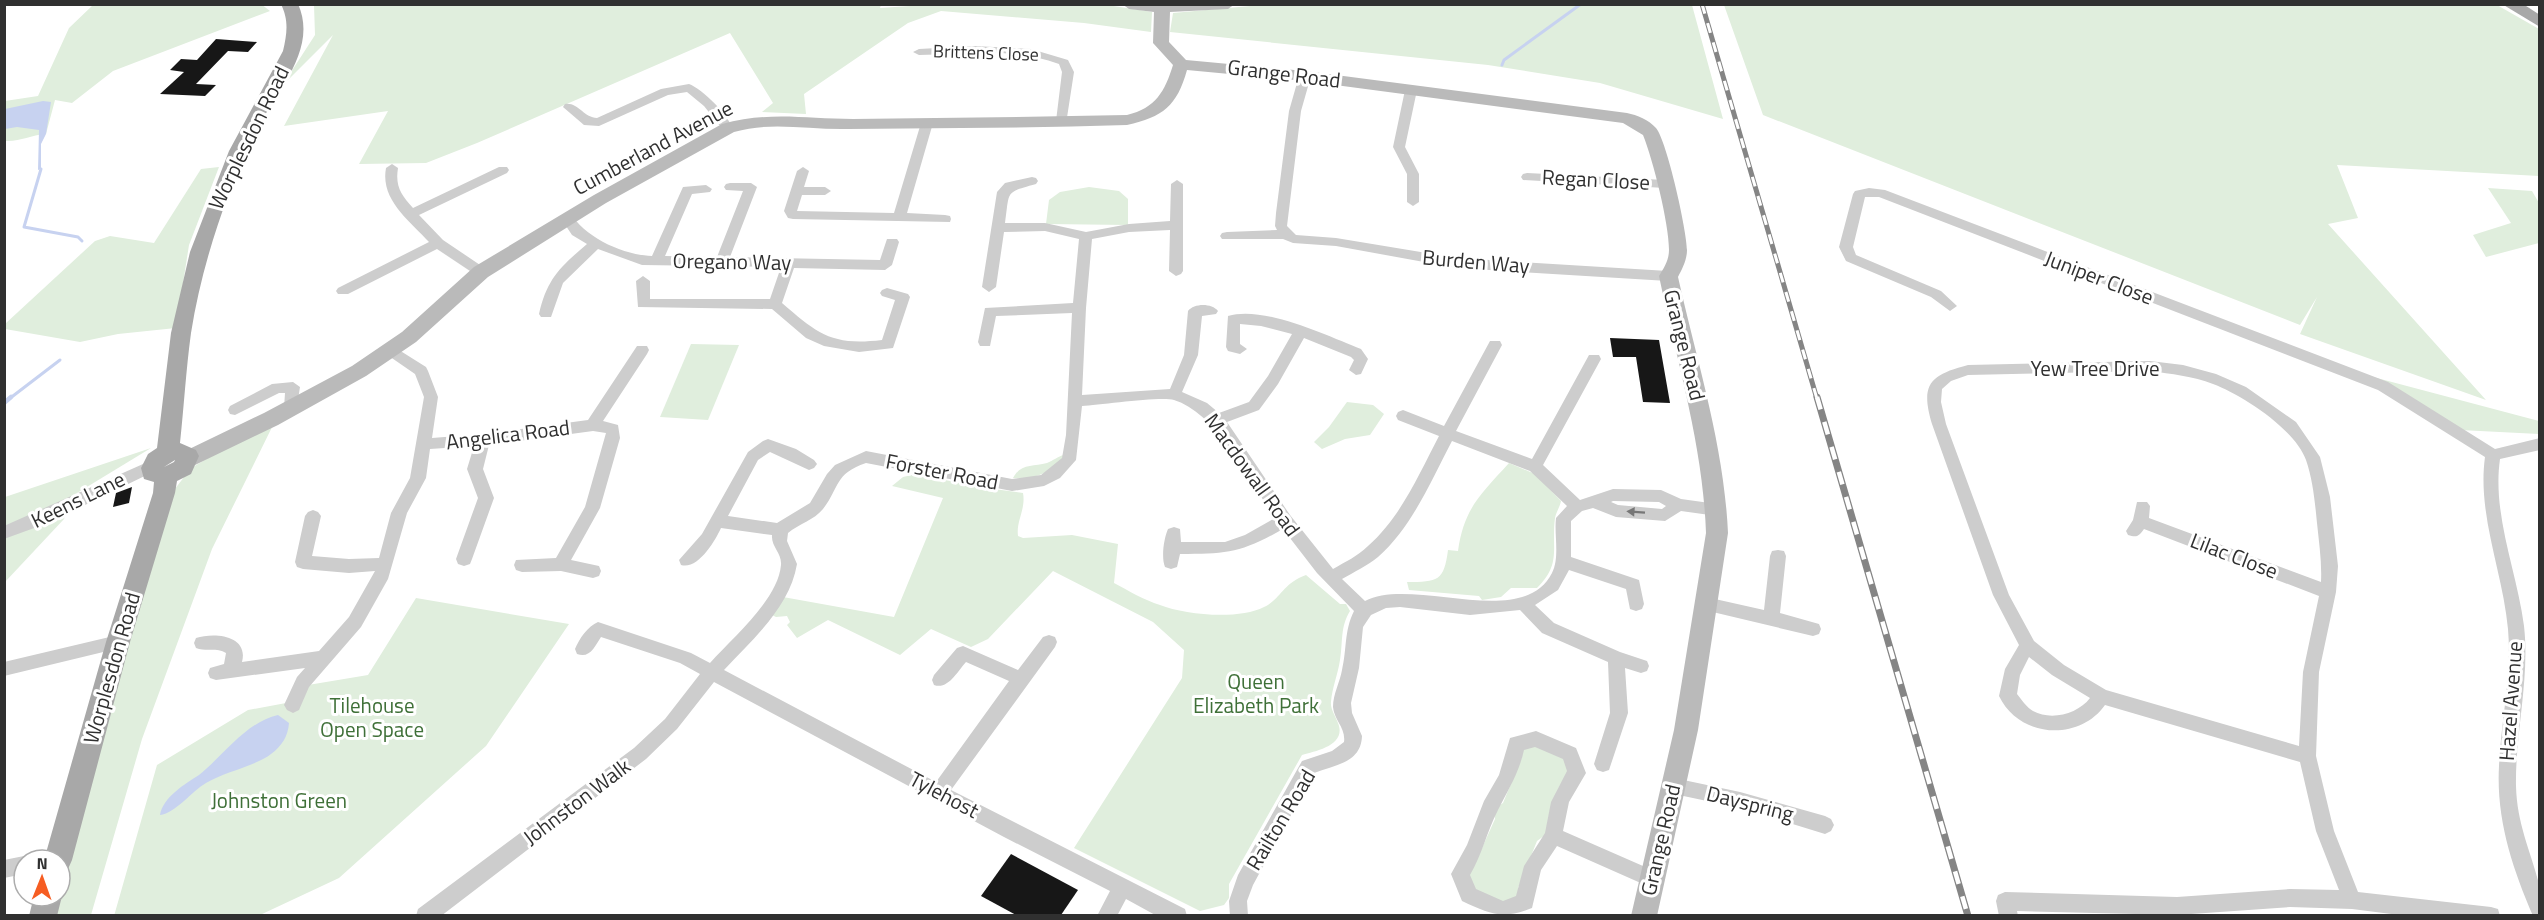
<svg xmlns="http://www.w3.org/2000/svg" width="2544" height="920" font-family="'Titillium Web',sans-serif">
<rect width="100%" height="100%" fill="#fff"/>
<!-- green -->
<g fill="#e0eedd">
<path d="M261 4 270 11 113 71 72 103 55 100 46 134C30 135 20 142 5 141V101L38 96 69 28 93 5Z"/>
<path d="M939 4H1101L1152 12 1151 32 1084 23 941 11 908 23 804 94 806 114 762 112 773 103 730 33 477 143 426 163 359 164 388 111 284 126 333 35 282 86 315 35 314 5H881L880 8Z"/>
<path d="M1261 5H1692L1723 119 1600 83 1488 65 1170 32 1173 13Z"/>
<path d="M2497 5 2539 29V176L2337 165 2358 218 2328 224 2486 400 2300 334 2317 297 2300 325 1763 115 1724 5Z"/>
<path d="M219 167 189 245 176 328 118 334 80 342 5 329V324L95 241 110 236 154 243 201 169Z"/>
<path d="M1089 187 1119 191 1128 199V225L1046 224 1049 200 1060 192Z"/>
<path d="M2488 188 2532 191 2539 203V243L2486 257 2473 235 2511 223Z"/>
<path d="M691 344 739 345 708 420 660 417Z"/>
<path d="M2373 377 2539 421V434L2460 430Z"/>
<path d="M1347 402 1373 405 1384 414 1370 435 1345 439 1322 449 1314 442 1329 427Z"/>
<path d="M276 419 212 549 142 739 91 915 53 916 60 896V886L95 746 171 494 191 468Z"/>
<path d="M151 448 77 493 64 519 5 582V497Z"/>
<path d="M1064 455C1054 473 1032 480 1013 478 1021 463 1033 467 1047 463 1053 461 1058 456 1064 455Z"/>
<path d="M1509 463 1535 474 1561 501C1560 507 1556 512 1555 518 1551 548 1562 564 1537 588H1511L1501 597 1482 600 1479 596 1409 590 1407 582C1438 582 1444 581 1448 550L1458 551C1464 508 1481 494 1509 463Z"/>
<path d="M916 474 979 487 1023 493C1026 509 1016 521 1018 536L1023 538 1072 535 1118 544 1114 583C1129 591 1144 600 1160 605 1185 615 1239 620 1264 607 1282 598 1282 584 1306 575L1340 604H1346L1350 611C1340 627 1343 642 1340 660 1338 674 1332 688 1331 702 1330 709 1336 717 1338 723 1347 745 1317 751 1302 755L1229 884V898L1224 905 1200 911 1074 848 1182 678 1184 650 1153 622 1053 571 988 639 971 647 931 629 900 655 828 620 797 638 787 625 790 622 787 616 776 617 772 615 783 597 894 617 943 498 892 486 903 477Z"/>
<path d="M416 598 569 624 486 746 339 878 260 915 114 916 157 765 248 710 302 700 308 685 368 675Z"/>
<path d="M1537 744 1562 754 1571 771C1558 781 1545 817 1548 833L1537 841 1518 888 1519 897 1502 904 1473 890 1467 874 1473 868 1495 819 1493 809 1503 803 1522 757 1520 749Z"/>
</g>
<!-- water -->
<g fill="#c7d2f0">
<path d="M43 101 51 102 46 134 41 144V169L38 170 39 130 17 127 5 129V109Z"/>
<path d="M278 715 289 723C288 736 282 746 271 754 258 765 224 772 206 783 192 791 176 813 160 815 163 797 185 784 199 775 223 756 246 722 278 715Z"/>
</g>
<g fill="none" stroke-linecap="round" stroke-linejoin="round">
<!-- stream-far1 -->
<g stroke="#c7d2f0" stroke-width="3">
<path d="M1502 65 1504 60 1581 4"/>
<path d="M41 169 24 227 78 237 82 241"/>
<path d="M9 399 60 360"/>
</g>
<!-- stream -->
<path stroke="#c7d2f0" stroke-width="4.5" d="M4 403 11 397"/>
</g>
<!-- building -->
<g fill="#171717">
<path d="M216 39 257 42 248 52 228 51 196 84 216 85 205 96 160 94 184 72 170 70 181 59 197 60Z"/>
<path d="M1610 338 1659 340 1670 403 1643 402 1636 357H1613Z"/>
<path d="M132 487 129 503 113 507 116 493Z"/>
<path d="M1011 854 1078 890 1061 915H1016L981 896Z"/>
</g>
<g fill="none" stroke-linecap="round" stroke-linejoin="round">
<!-- street -->
<g fill="#cdcdcd" fill-rule="evenodd">
<path d="M974 46 1031 49 1068 60 1074 72 1066 124 1062 125 1056 121 1062 72 1059 64C1014 47 966 54 919 55L913 52 919 49Z"/>
<path d="M1305 72 1311 76 1301 111 1287 226 1296 235 1336 238 1457 258 1668 271 1675 276 1668 281 1457 268 1336 246 1293 243 1283 239H1222L1220 236 1222 233 1227 232 1277 230 1275 226 1276 213 1289 111 1299 76Z"/>
<path d="M689 84C701 88 734 119 732 131H724L704 106 687 92 668 95 599 126 584 125 563 107 565 104C578 102 584 118 597 118L661 89Z"/>
<path d="M1411 86 1417 90 1405 147 1419 174V202L1413 206 1407 202V174L1393 147 1405 90Z"/>
<path d="M927 119 933 123 907 213 945 215 950 216 951 219 950 222 793 219 788 218 784 211 797 171 803 167 809 171 804 187H825L831 191 825 195H802L797 211 894 213 921 123Z"/>
<path d="M392 164 398 168C395 186 401 195 413 208L499 167H507L509 170 507 173 419 215 443 240 486 269 488 272 486 275H476L437 249 348 294H338L336 291 338 288 429 242C410 221 380 200 386 168Z"/>
<path d="M1527 173 1665 180 1671 184 1665 188 1523 180 1521 177 1523 174Z"/>
<path d="M1032 177 1036 178 1038 181 1036 184C1004 193 1010 190 1005 223H1045L1086 232 1129 224 1170 221 1171 184 1177 180 1183 184V271L1181 274 1176 276 1169 271 1170 230 1129 232 1092 239 1086 308 1082 395 1170 389 1184 355 1188 311C1194 303 1212 303 1218 311L1216 314 1202 316 1198 355 1182 392 1207 403 1219 413 1249 402 1268 376 1292 334 1261 326 1240 324V344L1247 349 1240 354 1228 351 1226 347 1228 316C1264 305 1327 336 1361 349L1368 359 1361 374 1356 375 1349 370 1354 360 1351 357 1304 338 1278 384 1259 410 1227 422 1290 515 1333 569C1345 562 1358 556 1368 546 1401 517 1419 474 1439 436L1398 420 1396 416 1398 412 1403 410 1444 426 1490 341H1500L1502 345 1456 431 1532 459 1589 355H1599L1601 359 1543 465 1580 500 1613 489 1661 490 1681 499 1717 504 1722 506 1725 510 1722 514 1717 516 1681 511 1665 521 1616 517 1593 508 1582 511 1571 521V557L1639 580 1644 604 1642 609 1636 611 1630 609 1626 589 1569 570 1558 590 1535 605 1554 623 1620 652 1647 661 1649 666 1647 671 1641 673 1625 668 1628 713 1609 770 1603 772 1597 770 1594 764 1610 713 1608 662 1542 633 1520 610 1470 615 1400 607 1386 608 1371 615 1363 627 1359 668 1351 703 1352 713 1362 736C1361 763 1335 765 1314 773L1253 885 1247 901 1248 916H1230L1229 901 1238 875 1302 761 1332 751 1344 742C1346 728 1334 720 1333 707 1333 694 1340 682 1342 670 1347 649 1344 631 1354 611L1317 573 1283 529C1241 553 1227 554 1180 554L1177 567 1171 569 1165 567C1161 557 1164 538 1168 529L1174 527 1180 529 1181 542H1225L1245 535 1275 518C1250 482 1217 413 1174 400 1161 396 1100 405 1082 406L1076 460 1060 478 1044 486 1012 491 866 463C834 474 840 487 823 509 814 520 799 524 788 533L787 541 797 564C790 607 752 640 724 670L936 782 1009 681 966 662C957 672 948 690 934 685L932 680 934 675 957 648 963 646 1018 670 1043 637 1049 635 1055 637 1057 642 1055 647 951 790 1185 909 1187 916H1157L1126 899 1117 916H1097L1110 891 1004 837 714 682 677 729 646 759 441 916H416L418 909 634 748 665 719 700 674 680 663 601 637C595 646 590 659 577 654L575 649C579 639 588 626 598 622L691 653 710 663C732 638 778 600 781 565 782 553 771 547 772 535L721 528C715 541 698 570 681 565L679 560 702 534 748 452 763 441 768 439 796 449 814 460 817 464 814 468 809 470 770 452 758 460 728 516 777 523 810 503 827 474 835 465 866 451 1012 479 1041 475 1062 458 1066 435 1072 313 996 316 990 346H980L978 342 985 308 1073 303 1079 239 1045 231 1004 232 996 287 989 292 982 287 997 192 1005 183ZM1452 441 1530 471 1567 506 1556 518C1554 535 1560 557 1552 573 1523 631 1412 576 1365 601L1342 579C1354 572 1367 566 1378 557 1412 527 1431 481 1452 441ZM1613 501 1659 502 1666 506 1662 509 1618 505 1611 502Z"/>
<path d="M730 183H751L757 187 730 257 880 260 887 239H897L899 242 892 265 885 270 794 268 782 303C818 334 832 346 882 340L895 300 882 296 880 293 882 290 887 288 908 294 910 297 893 348 859 352 824 346 806 338 772 309 638 307 636 281 643 276 650 281V299H770L781 267 642 265 598 249 563 283 551 317H541L539 314C547 279 560 267 587 244L572 235 562 220 563 217H573C589 239 624 255 652 256L683 187 706 185 712 189 710 192 692 194 665 256 717 257 743 191 726 190 724 187 726 184Z"/>
<path d="M1869 188 1885 190 2388 382 2495 449 2540 438V450L2500 459C2492 515 2517 571 2524 626 2530 679 2515 733 2516 786 2517 824 2530 849 2539 884 2541 893 2540 906 2540 916H2533C2512 867 2496 819 2499 766 2501 720 2512 675 2508 629 2503 572 2477 515 2485 457L2378 390 1879 197H1865L1853 247 1856 255 1941 291 1957 306 1950 311 1931 297 1846 261 1839 247 1853 194 1855 191Z"/>
<path d="M391 345 426 367 428 371 438 397 432 438 483 434 588 420 637 346H647L649 350 647 354 603 421 618 425 620 438 600 508 571 560 599 566 601 571 599 576 593 578 561 571 522 572 516 570 514 565 516 560 556 558 585 507 606 433 593 431 489 445 483 469 494 498 472 559 470 564 464 566 458 564 456 559 478 498 467 469 474 446 430 449 426 478 407 513 388 579 361 627 309 687 299 710 293 713 287 710 284 705 297 677 305 668 216 680 210 678 208 673 210 668 224 664 226 653C217 647 206 652 196 648L194 643 196 638C214 632 249 635 242 662L319 651 349 617 375 571 349 573 303 569 297 567 295 562 305 516 308 512 313 510 318 512 321 516 312 556 349 559 379 558 391 513 410 478 424 397 415 374 386 354 384 350Z"/>
<path d="M2150 361 2183 365 2216 374 2246 387 2296 422 2320 457 2330 497 2338 566 2336 592 2319 672 2316 756 2334 831 2358 892 2491 907 2498 909 2500 916H2407L2352 909 2290 907 2177 915 2017 911 2018 916H1999L1996 901 1998 895 2005 892 2177 897 2290 889 2339 890 2316 831 2300 762 2105 705C2079 742 2019 738 1999 696L2005 669 2019 645 1993 595 1932 424C1920 384 1930 375 1968 365ZM2150 371C2171 374 2193 376 2213 384 2242 395 2295 429 2306 460 2313 480 2315 503 2317 523 2319 543 2322 562 2321 582L2149 518 2150 506 2147 502H2137L2133 520 2126 531 2128 535C2137 538 2139 536 2144 529L2319 596 2303 672 2299 746 2106 690 2064 665 2034 641 2009 595 1946 424 1941 402 1942 389 1951 381 1968 375ZM2029 657 2052 675 2090 698C2078 714 2051 721 2033 711 2027 708 2021 699 2017 694L2020 675Z"/>
<path d="M293 382 300 387 296 412H286L284 408 285 393H279L235 415 230 414 228 410 230 406 272 384Z"/>
<path d="M152 460 157 462 160 466 157 470 48 523 4 539V526Z"/>
<path d="M1778 550 1784 551 1786 556 1780 613 1819 624 1821 629 1819 634 1813 636 1700 609 1698 604 1700 599 1706 597 1764 610 1770 556 1772 551Z"/>
<path d="M118 635 124 637 126 642 124 647 4 676V662Z"/>
<path d="M1536 731 1576 748 1586 773 1569 802 1563 831 1659 873 1661 879 1659 885 1652 888 1557 846 1541 870 1532 908C1502 920 1490 914 1462 901L1451 874 1467 845 1484 801 1499 775 1510 738ZM1535 747 1563 759 1567 771 1551 802 1545 833 1524 866 1516 896 1503 901 1476 889 1470 875C1482 855 1487 831 1498 810 1508 790 1519 773 1524 750Z"/>
<path d="M1674 778 1740 792 1825 816 1831 819 1834 825 1831 831 1825 834 1740 808 1674 794 1668 792 1665 786 1668 780Z"/>
<path d="M24 856 31 860H24V874L4 878V860Z"/>
</g>
<!-- secondary -->
<path fill="#bababa" fill-rule="evenodd" d="M1122 4H1235L1228 9 1170 12 1169 42 1186 60 1305 71 1627 113C1637 115 1649 120 1656 128 1667 141 1687 231 1687 250 1687 260 1682 269 1678 277 1697 362 1724 445 1728 533L1698 730 1657 916H1631L1674 730 1706 533C1703 445 1677 362 1659 276 1664 268 1669 260 1669 250 1669 223 1653 160 1643 135L1623 123 1305 81 1187 70C1177 106 1163 117 1127 125 1034 128 941 128 848 129 809 130 771 121 734 132L606 203 488 277 416 342 366 376 278 425 195 465 188 467 181 465 178 459 181 453 264 413 352 366 402 332 474 267 594 195 722 124C769 111 806 119 853 119 944 118 1036 117 1127 115 1156 108 1165 91 1173 65L1153 43 1154 12 1129 9Z"/>
<!-- primary -->
<g fill="#a8a8a8" fill-rule="evenodd">
<path d="M281 4H298C319 50 274 94 255 133 225 196 202 264 191 333 186 370 184 406 180 443L196 450 199 456 191 474 177 481 175 493 130 642 72 860 68 869 60 872V860H44L106 642 153 493 154 482 144 479 141 468 148 454 157 448 171 333 190 252 229 151 283 51C287 33 289 21 281 4ZM175 460 174 462 164 467Z"/>
<path d="M2502 4H2523L2540 15V27Z"/>
<path d="M60 891 62 896 57 916H29L34 896H60Z"/>
</g>
<defs>
<path id="rail-far1" d="M1702 4 1817 399"/>
<path id="rail" d="M1817 397 1968 916"/>
</defs>
<!-- rail-far1 casing -->
<use href="#rail-far1" stroke="#858585" stroke-width="5"/>
<!-- rail casing -->
<use href="#rail" stroke="#858585" stroke-width="7"/>
<!-- rail-far1 -->
<use href="#rail-far1" stroke="#fff" stroke-width="3" stroke-dasharray="10" stroke-linecap="butt"/>
<!-- rail -->
<use href="#rail" stroke="#fff" stroke-width="4.5" stroke-dasharray="13" stroke-linecap="butt"/>
</g>
<!-- one-way arrows -->
<defs><path id="oneway-solid" d="M-6-.8H1V-3.2L6.5 0L1 3.2V.8H-6Z" transform="scale(1.5)"/></defs>
<use fill="#777" href="#oneway-solid" transform="translate(1636 512) rotate(-176)"/>
<g text-anchor="middle" stroke-width="6" stroke-linejoin="round" paint-order="stroke">
<!-- far-street labels -->
<g font-size="18" fill="#303030" stroke="#fff">
<text transform="translate(986 53) rotate(2)" y="6">Brittens Close</text>
</g>
<!-- street labels -->
<g font-size="21" fill="#303030" stroke="#fff">
<text transform="translate(1284 74) rotate(7)" y="7">Grange Road</text>
<text transform="translate(249 138) rotate(-64)" y="7">Worplesdon Road</text>
<text transform="translate(653 148) rotate(-28)" y="7">Cumberland Avenue</text>
<text transform="translate(1596 180) rotate(3)" y="7">Regan Close</text>
<text transform="translate(732 262) rotate(1)" y="7">Oregano Way</text>
<text transform="translate(1476 262) rotate(5)" y="7">Burden Way</text>
<text transform="translate(2099 278) rotate(21)" y="7">Juniper Close</text>
<text transform="translate(1684 345) rotate(76)" y="7">Grange Road</text>
<text x="2095" y="376">Yew Tree Drive</text>
<text transform="translate(508 435) rotate(-7)" y="7">Angelica Road</text>
<text transform="translate(942 472) rotate(11)" y="7">Forster Road</text>
<text transform="translate(1252 475) rotate(54)" y="7">Macdowall Road</text>
<text transform="translate(78 500) rotate(-26)" y="7">Keens Lane</text>
<text transform="translate(2234 556) rotate(21)" y="7">Lilac Close</text>
<text transform="translate(112 668) rotate(-74)" y="7">Worplesdon Road</text>
<text transform="translate(2511 701) rotate(-86)" y="7">Hazel Avenue</text>
<text transform="translate(944 795) rotate(28)" y="7">Tylehost</text>
<text transform="translate(577 802) rotate(-37)" y="7">Johnston Walk</text>
<text transform="translate(1750 804) rotate(14)" y="7">Dayspring</text>
<text transform="translate(1281 820) rotate(-59)" y="7">Railton Road</text>
<text transform="translate(1661 840) rotate(-77)" y="7">Grange Road</text>
</g>
<!-- park labels -->
<g font-size="21" fill="#3f7038" stroke="#fff">
<text x="1256" y="689">Queen<tspan x="1256" dy="24">Elizabeth Park</tspan></text>
<text x="372" y="713">Tilehouse<tspan x="372" dy="24">Open Space</tspan></text>
<text x="279" y="808">Johnston Green</text>
</g>
</g>
<!-- border -->
<rect width="2544" height="920" fill="none" stroke="#303030" stroke-width="12"/>
<!-- north arrow -->
<g transform="translate(42 878) rotate(1)"><circle r="28" fill="#ffffff" stroke="#acacac" stroke-width="1.5"/>
<path d="M0-4.5L10 22L0 15L-10 22Z" fill="#f65d22"/>
<text y="-9" font-size="16" font-weight="bold" text-anchor="middle" fill="#303030">N</text>
</g>
</svg>
